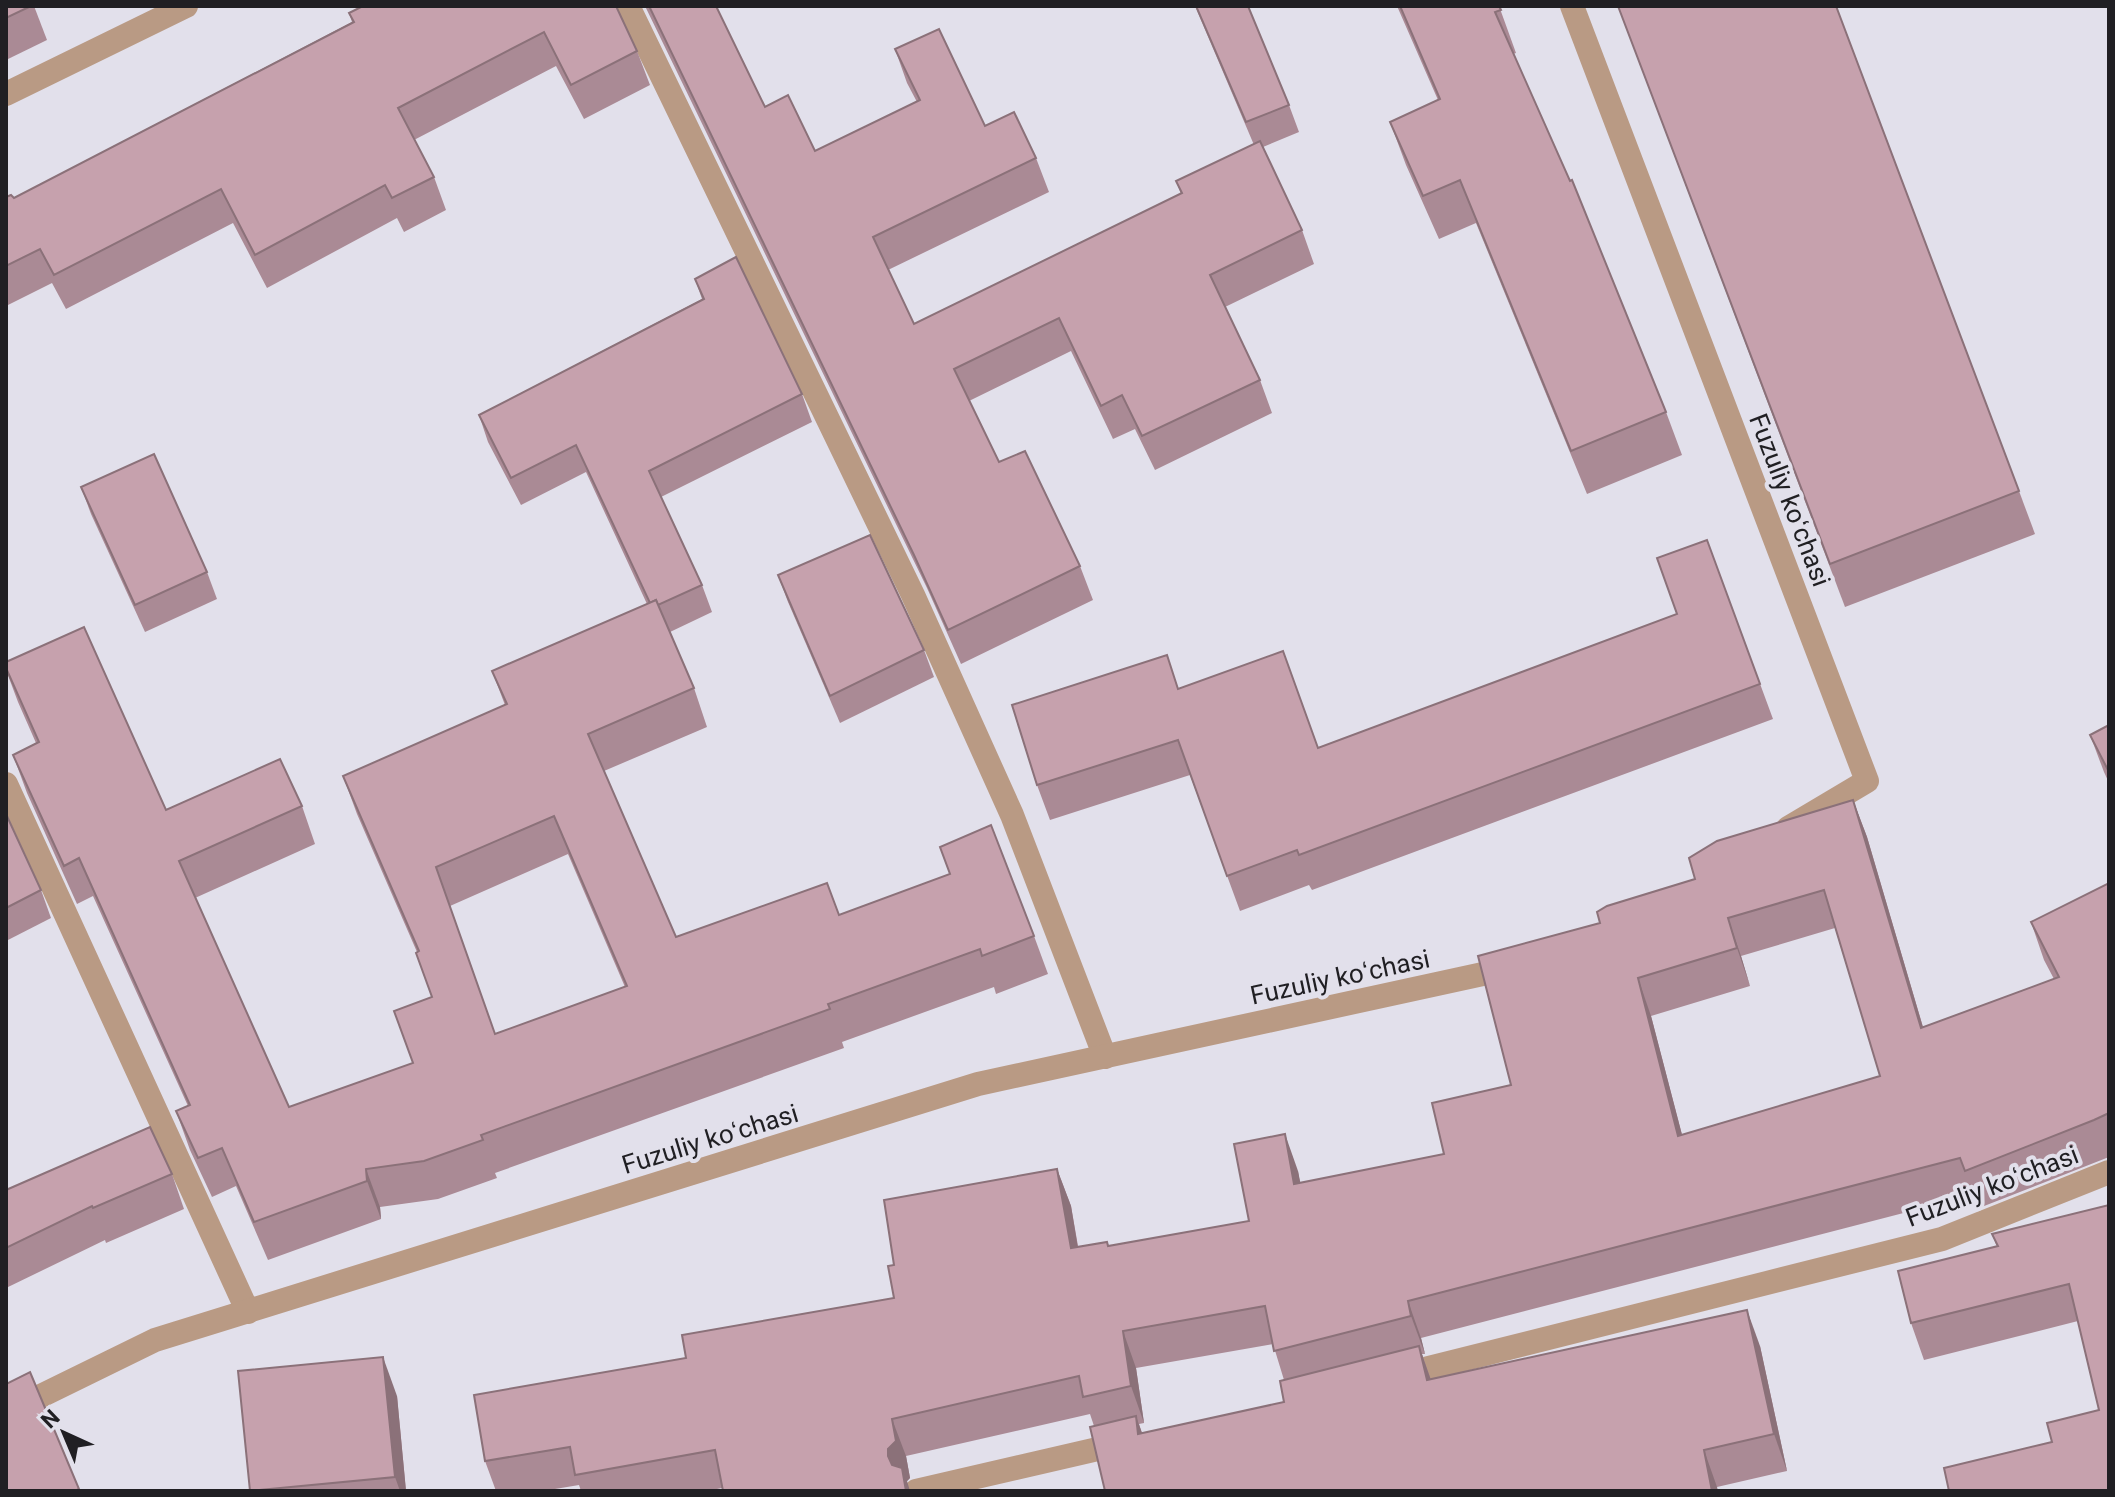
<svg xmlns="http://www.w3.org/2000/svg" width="2115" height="1497" font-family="Roboto,sans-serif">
<rect width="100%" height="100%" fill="#e2e0eb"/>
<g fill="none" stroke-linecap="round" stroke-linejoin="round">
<!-- minor -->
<g stroke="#b99a84" stroke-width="24">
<path d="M628 6 913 595 1012 815 1105 1057"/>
<path d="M1572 6 1867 781 1788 828"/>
<path d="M6 94 186 6"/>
<path d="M6 784 248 1312"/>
<path d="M1397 1376 1942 1239 2109 1172"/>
<path d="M6 1413 155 1340 978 1084 1515 967"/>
<path d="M916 1491 1128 1442"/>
</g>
</g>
<!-- wall -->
<g fill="#aa8a95" fill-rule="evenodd">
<path d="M6 6H34L47 40 6 60Z"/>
<path d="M616 6 637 51 650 85 584 119 556 66 414 140 434 177 446 210 404 232 397 218 267 288 233 223 66 309 52 283 6 306V197L14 198 352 22 349 13Z"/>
<path d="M645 6H716L765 107 815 151 917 102 907 83 895 49 985 126 1036 158 1049 192 888 270 914 324 1181 194 1176 181 1254 145 1195 6H1248L1289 105 1299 132 1263 147 1302 230 1314 264 1225 307 1260 380 1272 413 1155 470 1135 429 1113 439 1071 351 969 401 999 462 1080 566 1093 600 961 664 927 588Z"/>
<path d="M1397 6H1499L1516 53 1513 54 1666 412 1682 455 1587 494 1476 223 1439 239 1406 165 1390 122 1438 100Z"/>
<path d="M1618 6 2019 491 2035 534 1845 607Z"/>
<path d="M695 279 802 394 812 422 661 497 702 585 712 612 670 632 694 688 707 727 604 771 676 937 839 915 950 874 940 847 1034 936 1048 974 996 994 994 987 842 1042 844 1048 495 1173 497 1178 438 1199 380 1207 381 1219 268 1260 236 1186 212 1197 190 1150 176 1111 188 1106 93 896 77 904 27 793 13 755 36 743 18 702 6 670 166 810 302 806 315 844 195 898 289 1107 413 1063 432 997 417 952 357 814 343 776 505 705 492 671 647 604 586 472 521 505 488 442 479 415 702 299ZM568 854 625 987 495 1034 450 906Z"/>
<path d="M81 487 207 572 217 599 145 632 91 514Z"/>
<path d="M1707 540 1773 719 1312 890 1309 885 1240 911 1190 775 1050 820 1037 785 1179 688 1318 748 1677 614Z"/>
<path d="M778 575 924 650 934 677 840 723 788 602Z"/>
<path d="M2109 725V783L2104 772 2090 735Z"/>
<path d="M1853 800 1867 837 1923 1027 2054 979 2044 960 2031 922 2109 883V1157L1979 1208 1973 1195 1421 1338 1425 1354H1422L1431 1380 1760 1346 1787 1471 1717 1487 1105 1491 1094 1426 1090 1414 906 1456 910 1478 907 1481 722 1488 707 1491H581L579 1485 543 1491H496L485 1461 686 1358 894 1298V1265L1057 1169 1071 1206 1078 1246H1108L1249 1221 1298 1171 1300 1183 1444 1154 1511 1085 1600 923 1695 879ZM1835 928 1880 1076 1682 1135 1651 1016 1750 986 1741 956ZM1273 1344 1284 1380V1402L1142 1433 1139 1424 1144 1423 1136 1368Z"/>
<path d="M6 814 41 890 51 918 6 941Z"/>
<path d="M172 1174 184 1209 106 1243 105 1240 6 1288V1190Z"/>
<path d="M2109 1205V1491L2052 1442 2099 1410 2078 1321 1924 1360 1911 1323 1997 1247 1992 1234Z"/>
<path d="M397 1396 406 1491H250Z"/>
</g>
<!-- shaded-wall -->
<g fill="#8b7179">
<path d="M1853 800 1867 837 1934 1065 1921 1028Z"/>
<path d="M1728 918 1741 956 1750 986 1737 948Z"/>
<path d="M1638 978 1651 1016 1692 1173 1678 1136Z"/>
<path d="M1285 1134 1298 1171 1308 1221 1294 1184Z"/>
<path d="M366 1169 380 1207 381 1219 367 1181Z"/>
<path d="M1057 1169 1071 1206 1084 1285 1071 1248Z"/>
<path d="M1408 1301 1421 1338 1425 1354 1411 1316Z"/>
<path d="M1747 1310 1760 1346 1787 1471 1774 1434Z"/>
<path d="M1123 1331 1136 1368 1144 1423 1131 1386Z"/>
<path d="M1419 1346 1432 1383 1427 1380Z"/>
<path d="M383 1357 397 1396 406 1491H400L395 1477Z"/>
<path d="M1136 1416 1149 1453 1138 1434Z"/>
<path d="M892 1419 906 1456 910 1478 907 1481 910 1491H906L902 1486 888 1456Z"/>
<path d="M1704 1450 1717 1487 1718 1491H1712Z"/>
</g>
<!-- building -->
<g fill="#c6a1ad" stroke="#8b7179" stroke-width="2" fill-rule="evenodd">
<path d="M6 6H31L6 18Z"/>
<path d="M363 6H616L637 51 571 85 544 32 398 108 434 177 392 198 385 185 255 255 221 189 54 275 40 249 6 266V197L11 195 14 198 354 22 349 13Z"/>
<path d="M649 6H716L765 107 788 95 815 151 920 100 895 49 939 29 985 126 1014 112 1036 158 873 237 914 324 1182 193 1176 181 1260 141 1302 230 1210 275 1260 380 1142 436 1122 395 1101 406 1059 318 954 369 999 462 1025 451 1080 566 948 630 914 555Z"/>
<path d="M1196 6H1248L1289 105 1246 122Z"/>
<path d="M1400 6H1499L1501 10 1495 12 1570 181 1572 180 1666 412 1571 451 1460 180 1423 196 1390 122 1440 99Z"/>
<path d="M1618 6H1836L2019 491 1830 564Z"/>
<path d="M736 257 802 394 649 471 702 585 658 605 656 600 650 603 576 445 511 478 479 415 704 299 695 279Z"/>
<path d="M154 454 207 572 135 605 81 487Z"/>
<path d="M870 535 924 650 830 696 778 575Z"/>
<path d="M1707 540 1760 684 1299 855 1297 850 1227 876 1178 740 1037 785 1012 705 1167 655 1178 689 1283 651 1318 748 1677 614 1657 558Z"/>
<path d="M656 600 694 688 588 734 676 937 827 883 839 915 950 874 940 847 991 825 1034 936 982 956 980 949 828 1004 830 1009 481 1135 483 1140 424 1161 366 1169 367 1181 254 1222 222 1148 198 1158 176 1111 190 1105 79 858 64 866 13 755 39 742 6 668V662L84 627 166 810 280 759 302 806 179 861 289 1107 413 1063 394 1011 432 997 416 953 419 951 343 776 507 704 492 671ZM554 816 627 986 495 1034 436 867Z"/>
<path d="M2109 725V772L2090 735Z"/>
<path d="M1853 800 1921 1028 2059 977 2031 922 2109 883V1113L2094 1120 1965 1171 1960 1158 1408 1301 1411 1316 1274 1351 1265 1306 1123 1331 1131 1386 1083 1397 1079 1376 892 1419 896 1441 888 1449V1456L892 1465 902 1468 906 1491H723L715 1450 575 1475 570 1447 485 1461 474 1395 686 1358 682 1335 894 1298 888 1266 894 1265 884 1200 1057 1169 1071 1248 1107 1242 1108 1246 1249 1221 1234 1144 1285 1134 1294 1184 1444 1154 1432 1103 1511 1085 1478 956 1600 923 1597 912 1607 906 1695 879 1689 858 1717 841ZM1824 890 1880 1076 1678 1136 1638 978 1737 948 1728 918Z"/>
<path d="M6 814 41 890 6 908Z"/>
<path d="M150 1127 172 1174 93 1208 92 1206 6 1248V1190Z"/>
<path d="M2109 1205V1491H1949L1944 1468 2052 1442 2047 1423 2099 1410 2069 1284 1911 1323 1898 1271 1998 1246 1992 1234Z"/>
<path d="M1747 1310 1774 1434 1704 1450 1712 1491H1105L1090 1427 1136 1416 1138 1434 1284 1402 1280 1381 1419 1346 1427 1380Z"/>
<path d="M383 1357 395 1477 250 1491 238 1371Z"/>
<path d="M30 1372 79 1489 75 1491H6V1384Z"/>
</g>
<g text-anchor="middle" stroke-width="8" stroke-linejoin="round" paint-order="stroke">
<!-- street labels -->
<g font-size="26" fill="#201f23" stroke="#e2e0eb">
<text transform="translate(1790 500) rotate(69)" y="9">Fuzuliy koʻchasi</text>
<text transform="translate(1340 977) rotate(-12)" y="9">Fuzuliy koʻchasi</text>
<text transform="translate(710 1139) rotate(-17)" y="9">Fuzuliy koʻchasi</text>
<text transform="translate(1992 1186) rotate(-21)" y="9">Fuzuliy koʻchasi</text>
</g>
</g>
<!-- border -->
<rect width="2115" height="1497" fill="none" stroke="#201f23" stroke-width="16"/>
<!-- north arrow -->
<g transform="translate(64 1433) rotate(316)" stroke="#e2e0eb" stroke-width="6" paint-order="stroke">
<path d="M0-6L14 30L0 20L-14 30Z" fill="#201f23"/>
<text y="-12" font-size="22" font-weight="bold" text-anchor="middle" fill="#201f23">N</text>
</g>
</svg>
